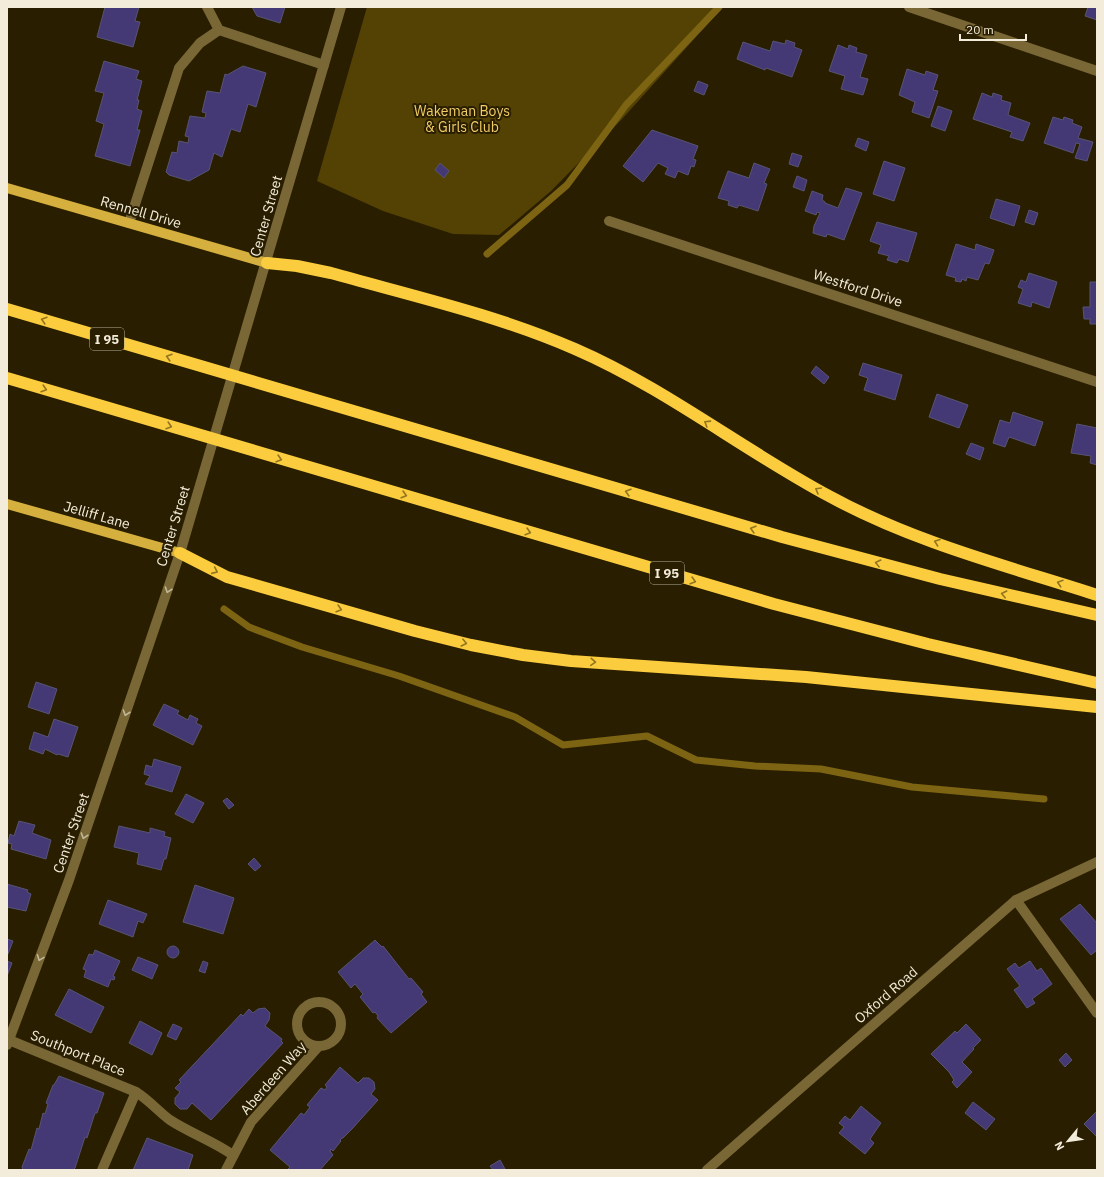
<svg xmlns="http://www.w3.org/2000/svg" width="1104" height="1177" font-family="'IBM Plex Sans',sans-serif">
<rect width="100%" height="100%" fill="#291e00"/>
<!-- green -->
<path fill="#544204" d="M367 7H723L622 119 551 191 499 235 453 234 383 211 317 181Z"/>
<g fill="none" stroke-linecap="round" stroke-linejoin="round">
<!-- stream -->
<g stroke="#7d6412" stroke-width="7">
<path d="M487 254 567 185 626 105 719 7"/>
<path d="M224 609 249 627 302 647 399 676 515 717 563 745 647 736 696 760 755 766 821 769 912 787 1044 799"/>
</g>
</g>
<!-- building -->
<g fill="#443975" stroke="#575473">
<path d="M105 7H139L135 21 140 22 133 47 97 37Z"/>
<path d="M252 7H285L280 23 257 16Z"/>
<path d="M1088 7H1097V20L1085 16Z"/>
<path d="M786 40 795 43 794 47 802 50 792 77 766 68 765 70 737 59 743 42 770 51 773 41 785 44Z"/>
<path d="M838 45 848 49 849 45 857 48 856 52 867 55 860 77 868 79 863 95 841 89 845 76 829 71Z"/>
<path d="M104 61 139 71 136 79 142 81 137 100H139L137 109 142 111 137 130H140L130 166 95 156 104 124 96 121 104 93 95 91Z"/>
<path d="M243 66 266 73 256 107 248 104 240 132 231 129 222 157 214 153 209 170 189 181 169 175 166 172 172 152 177 153 179 141 188 143 189 137 185 136 190 116 205 118 206 113 202 112 207 91 220 93 225 74 227 75Z"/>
<path d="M907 69 925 75 926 71 938 75 933 90 938 91 929 118 912 112 915 102 899 95Z"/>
<path d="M698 81 708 85 704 95 694 91Z"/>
<path d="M982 93 992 97 993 93 1002 96 1001 100 1011 103 1008 115 1030 123 1023 141 1010 137 1012 132 973 119Z"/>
<path d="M938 106 952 111 945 131 931 126Z"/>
<path d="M1053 117 1063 120 1064 117 1073 120 1072 123 1082 127 1078 138 1093 142 1087 161 1075 158 1080 144 1076 143 1073 153 1044 143Z"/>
<path d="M652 130 698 146 693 159 696 160 694 167 691 166 688 175 678 171 675 178 665 174 668 168 658 163 643 182 623 166Z"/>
<path d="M858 138 869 142 866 151 855 146Z"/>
<path d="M792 153 802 156 798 167 789 164Z"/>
<path d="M884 161 905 168 894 201 873 194Z"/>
<path d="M440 163 449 171 444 178 435 170Z"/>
<path d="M754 163 770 169 764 183 767 184 758 211 739 205 737 208 728 205 729 201 718 198 728 171 749 178Z"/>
<path d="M797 176 807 180 804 191 793 187Z"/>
<path d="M846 188 862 193 844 240 827 234 826 237 813 233 814 226 820 213 817 212 816 215 805 211 812 191 823 195 822 200 825 202V203L838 208Z"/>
<path d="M996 199 1020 206 1014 226 990 218Z"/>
<path d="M1029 210 1038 213 1034 225 1025 222Z"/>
<path d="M877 222 917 233 908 262 899 259 897 263 887 260 889 256 878 253 881 245 870 241Z"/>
<path d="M956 244 975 250 976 244 994 250 989 264 985 263 978 280 967 277 966 281 962 279 961 282 955 281 956 278 946 275Z"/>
<path d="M1029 273 1057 282 1049 308 1032 302 1031 307 1018 303 1023 289 1018 287 1021 280 1026 282Z"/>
<path d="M1090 282H1097V324H1090V319H1084L1083 307H1090Z"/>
<path d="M863 363 902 375 895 400 864 390 868 378 859 375Z"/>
<path d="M816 366 829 377 824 384 811 373Z"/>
<path d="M937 394 968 405 959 428 929 417Z"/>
<path d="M1013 412 1043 422 1035 446 1009 437 1005 447 993 443 1000 420 1010 423Z"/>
<path d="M1077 424 1097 428V465L1090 463 1091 456 1071 453Z"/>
<path d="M971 443 984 448 980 460 966 454Z"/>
<path d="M36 682 57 689 49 714 28 707Z"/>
<path d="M164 704 179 711 177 714 188 720 190 715 198 719 196 723 202 726 193 745 153 725Z"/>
<path d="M54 719 78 727 68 757 58 754 57 755 45 749 43 754 29 749 34 732 48 737Z"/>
<path d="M154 759 181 767 172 792 145 784 150 776 144 774 146 765 152 767Z"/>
<path d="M186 794 204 803 193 823 175 814Z"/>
<path d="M227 798 234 805 229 809 223 801Z"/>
<path d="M19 821 35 825 32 833 51 840 46 859 11 849 12 844 8 843 10 834 14 836Z"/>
<path d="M119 826 150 833V828L165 832 164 836 171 838 166 859H164L161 870 137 864 139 853 114 847Z"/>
<path d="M254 858 261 866 255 871 248 864Z"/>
<path d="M7 884 28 890 27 892 31 894 26 911 7 907Z"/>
<path d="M195 885 234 898 223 934 183 922Z"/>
<path d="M108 900 147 914 143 923 138 921 133 937 99 924Z"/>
<path d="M1080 904 1097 923V950L1091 955 1060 919Z"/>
<path d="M7 939 13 941 8 954 7 953Z"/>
<path d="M375 940 382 947 383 946 409 979 411 978 423 992 421 994 427 1002 391 1033 377 1018 378 1016 375 1012 373 1013 360 997 363 994 355 984 351 988 338 972Z"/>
<circle cx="173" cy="952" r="6"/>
<path d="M95 950 120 961 113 976 115 977 114 980 111 979 108 987 84 977 86 970 83 969 89 954 93 955Z"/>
<path d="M138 957 158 965 152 979 132 970Z"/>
<path d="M7 961 12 963 7 976Z"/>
<path d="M203 961 208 963 205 973 199 971Z"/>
<path d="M1030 961 1037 971 1041 968 1052 984 1032 999 1035 1003 1027 1008 1014 990 1020 986 1007 969 1015 963 1019 968Z"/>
<path d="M69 989 104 1007 91 1033 55 1015Z"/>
<path d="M265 1008 270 1013 269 1020 265 1026 282 1039 281 1041 283 1043 211 1120 192 1103 187 1109H180L175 1104V1098L180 1092 175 1088 181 1082 179 1080 241 1014 243 1016 249 1009 253 1013 258 1009Z"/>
<path d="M140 1021 162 1033 152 1055 129 1043Z"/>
<path d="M173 1024 182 1028 176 1040 167 1036Z"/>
<path d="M966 1024 981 1040 973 1048 974 1049 962 1062 972 1072 957 1088 952 1082 954 1080 949 1072 931 1054 955 1031 957 1033Z"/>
<path d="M1066 1053 1072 1060 1065 1067 1059 1060Z"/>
<path d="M340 1067 358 1083 363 1078H369L374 1082 375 1089 371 1094 378 1100 352 1129 343 1138H342L340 1140 341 1141 333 1151 331 1149 330 1151 333 1155 320 1170H287L290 1167 270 1150 301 1113 304 1115 310 1107 307 1105 321 1088 325 1090 327 1087 325 1085Z"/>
<path d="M59 1076 104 1093 97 1113H95L87 1138 85 1137 75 1168 73 1170H23L22 1167 29 1149 31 1150 37 1128 39 1129 43 1113 45 1114 48 1104 46 1103 53 1085H54Z"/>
<path d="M973 1102 995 1119 986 1130 965 1113Z"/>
<path d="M861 1106 881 1123 870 1139 874 1143 865 1154 839 1133 844 1127 839 1123 845 1116 850 1120Z"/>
<path d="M1097 1111V1137L1084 1124Z"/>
<path d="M147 1138 193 1155 188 1170H133Z"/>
<path d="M500 1160 505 1169 493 1170 490 1166Z"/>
</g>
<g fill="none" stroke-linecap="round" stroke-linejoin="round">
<!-- minor -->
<g stroke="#796736" stroke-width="10">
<path d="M207 7 219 30 324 65"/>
<path d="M909 7 1097 71"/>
<path d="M609 221 1097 382"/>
<path d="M129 223 179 68 200 43 219 30"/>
<path d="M1016 900 1097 1013"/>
<circle cx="319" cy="1024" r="22"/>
<path d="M9 1040 136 1092C149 1100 159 1112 170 1120 190 1133 213 1141 233 1155"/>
<path d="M7 1045 69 880 180 553 341 7"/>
<path d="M102 1170 136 1092"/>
<path d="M226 1170 251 1122 319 1046"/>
<path d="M707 1170 1016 900 1097 862"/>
</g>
<!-- major -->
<g stroke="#d5b03e" stroke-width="10">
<path d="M7 188 267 263"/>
<path d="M7 504 180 553"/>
</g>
<!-- highway -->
<g stroke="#facc3e" stroke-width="12">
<path d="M267 263 297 266 331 273C413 296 497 315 575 349 665 388 743 450 829 496 913 542 1007 566 1097 595"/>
<path d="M7 309 782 537 940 579 1097 615"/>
<path d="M7 378 774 604 928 644 1097 683"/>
<path d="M180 553 227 577 415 631 471 645 523 655 571 661 806 677 1097 707"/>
</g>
</g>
<!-- one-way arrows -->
<defs><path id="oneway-chevron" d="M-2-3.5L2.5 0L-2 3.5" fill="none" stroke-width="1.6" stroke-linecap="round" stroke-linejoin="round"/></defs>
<g stroke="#92751f">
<use href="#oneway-chevron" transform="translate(44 320) rotate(-163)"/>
<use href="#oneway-chevron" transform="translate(169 357) rotate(-163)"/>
<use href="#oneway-chevron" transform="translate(44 389) rotate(17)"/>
<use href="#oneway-chevron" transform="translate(707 423) rotate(-148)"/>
<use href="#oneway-chevron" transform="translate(169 426) rotate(17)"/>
<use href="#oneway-chevron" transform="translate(279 459) rotate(16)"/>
<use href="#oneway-chevron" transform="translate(818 490) rotate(-150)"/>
<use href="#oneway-chevron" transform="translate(628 492) rotate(-164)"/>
<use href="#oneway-chevron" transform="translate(404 495) rotate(16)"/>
<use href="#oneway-chevron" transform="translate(753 529) rotate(-164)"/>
<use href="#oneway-chevron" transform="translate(528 532) rotate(16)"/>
<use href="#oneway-chevron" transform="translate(937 542) rotate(-160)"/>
<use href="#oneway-chevron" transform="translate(878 563) rotate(-166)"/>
<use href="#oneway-chevron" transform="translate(215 571) rotate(24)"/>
<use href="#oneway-chevron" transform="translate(693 581) rotate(16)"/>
<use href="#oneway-chevron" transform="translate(1060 583) rotate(-162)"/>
<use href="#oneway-chevron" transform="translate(1004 594) rotate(-167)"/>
<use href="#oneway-chevron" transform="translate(339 609) rotate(16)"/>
<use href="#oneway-chevron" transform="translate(464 643) rotate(14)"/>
<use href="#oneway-chevron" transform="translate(593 662) rotate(4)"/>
</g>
<g stroke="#c2b798">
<use href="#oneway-chevron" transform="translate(168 590) rotate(109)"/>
<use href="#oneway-chevron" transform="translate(126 713) rotate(109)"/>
<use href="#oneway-chevron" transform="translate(84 836) rotate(109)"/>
<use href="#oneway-chevron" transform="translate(40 958) rotate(111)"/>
</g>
<g text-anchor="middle" stroke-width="4" stroke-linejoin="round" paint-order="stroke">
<!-- shield labels -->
<g fill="#291e00" stroke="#b6ae99" stroke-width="1">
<rect x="90" y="328" width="34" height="22" rx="3"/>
<rect x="650" y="562" width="34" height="22" rx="3"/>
</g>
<g font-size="13" font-weight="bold" fill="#f3ecda">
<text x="107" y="344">I 95</text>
<text x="667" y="578">I 95</text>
</g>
<!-- park labels -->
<g font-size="14" fill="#f2cd66" stroke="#291e00">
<text x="462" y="116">Wakeman Boys<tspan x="462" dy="16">&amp; Girls Club</tspan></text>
</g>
<!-- street labels -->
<g font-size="14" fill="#f3ecda" stroke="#291e00">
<text transform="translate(141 212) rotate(16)" y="5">Rennell Drive</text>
<text transform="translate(266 216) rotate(-74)" y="5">Center Street</text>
<text transform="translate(858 288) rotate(18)" y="5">Westford Drive</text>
<text transform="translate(97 515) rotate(16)" y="5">Jelliff Lane</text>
<text transform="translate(173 526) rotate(-73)" y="5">Center Street</text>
<text transform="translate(71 833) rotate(-71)" y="5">Center Street</text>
<text transform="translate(886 995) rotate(-41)" y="5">Oxford Road</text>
<text transform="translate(78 1053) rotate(22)" y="5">Southport Place</text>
<text transform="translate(273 1078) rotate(-49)" y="5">Aberdeen Way</text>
</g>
</g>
<!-- border -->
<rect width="1104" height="1177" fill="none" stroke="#f3ecda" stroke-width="16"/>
<!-- north arrow -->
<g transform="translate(1068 1141) rotate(241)" stroke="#291e00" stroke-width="3" paint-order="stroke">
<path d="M0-3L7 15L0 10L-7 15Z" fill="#f3ecda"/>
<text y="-6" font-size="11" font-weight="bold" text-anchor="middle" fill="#f3ecda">N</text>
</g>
<!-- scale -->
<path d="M960 34v6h66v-6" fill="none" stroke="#f3ecda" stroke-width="2"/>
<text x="966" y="34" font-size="12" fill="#f3ecda" stroke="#291e00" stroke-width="3" paint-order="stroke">20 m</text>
</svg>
